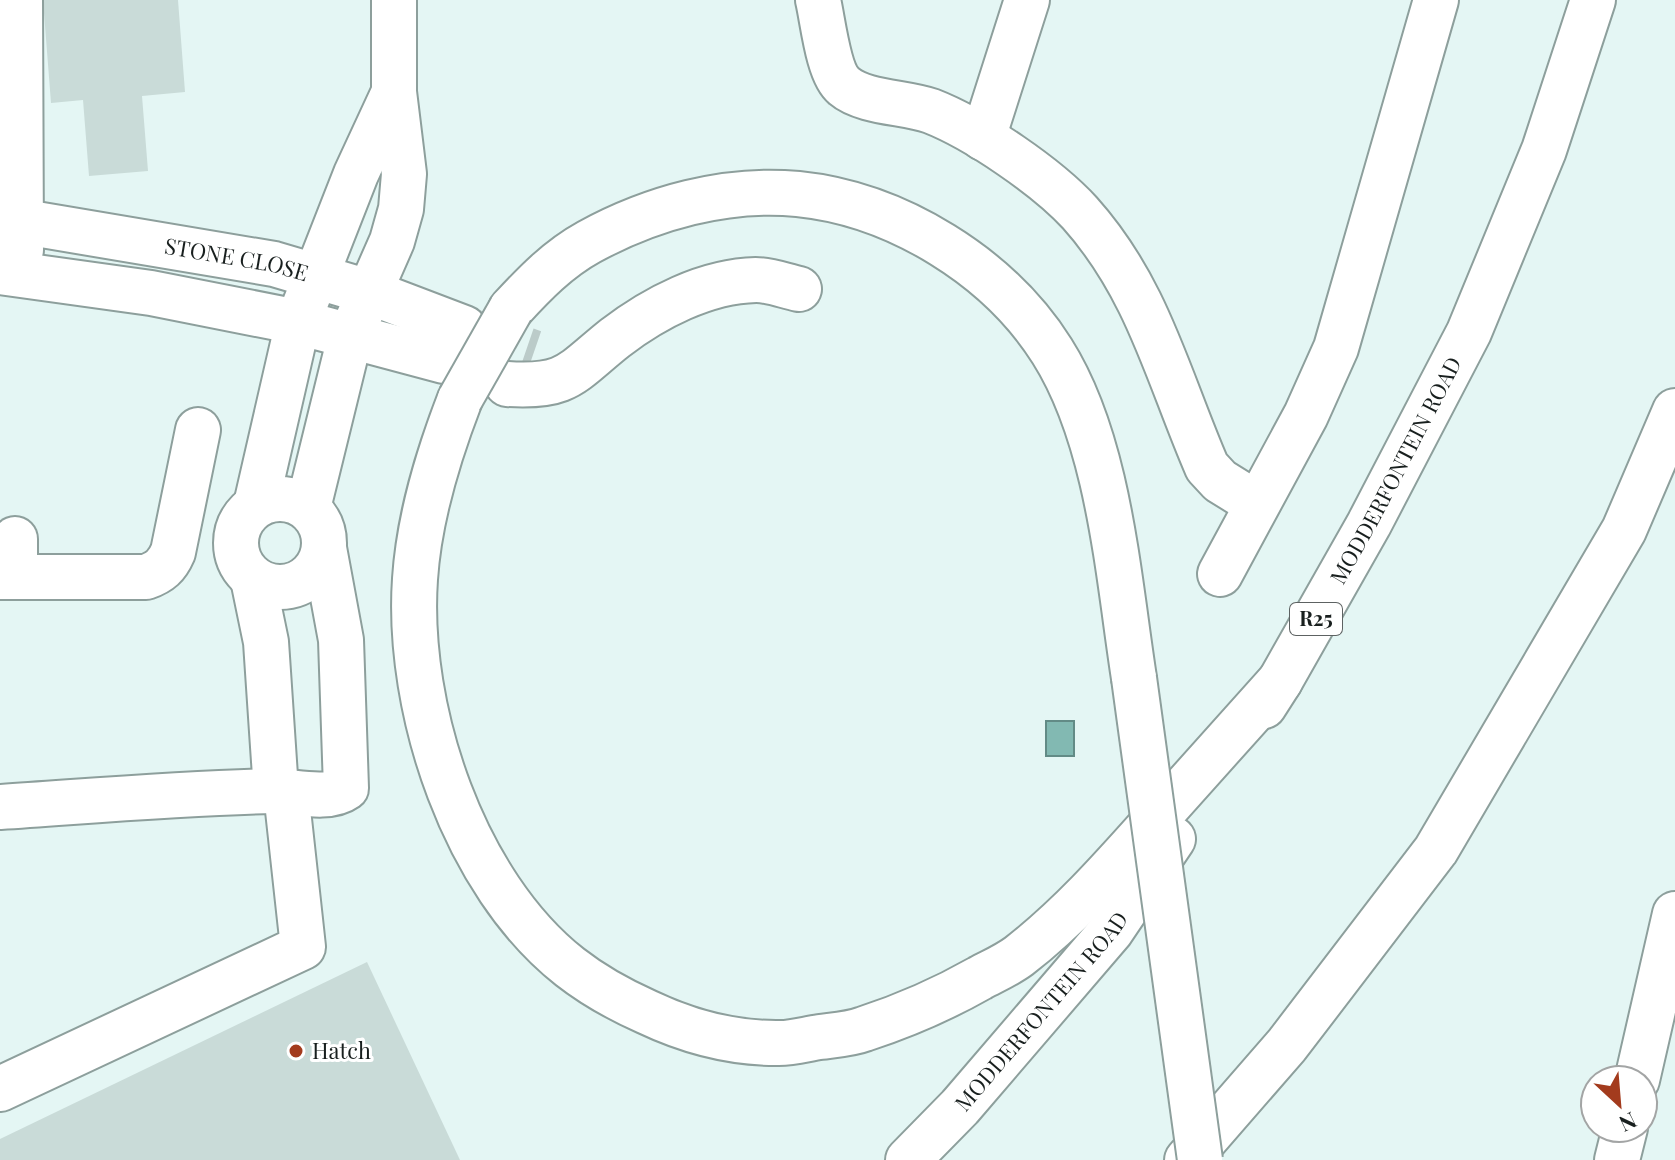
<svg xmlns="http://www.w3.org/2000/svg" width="1675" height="1160" font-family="'Playfair Display',serif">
<rect width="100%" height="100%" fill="#e4f6f4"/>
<!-- water -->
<rect fill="#82b9b2" stroke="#628b86" stroke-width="2" x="1046" y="721" width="28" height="35"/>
<!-- building -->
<g fill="#c9dbd8">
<path d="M43 0H178L185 92 142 96 148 171 89 176 83 100 51 103Z"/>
<path d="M367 962 460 1160H0V1139Z"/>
</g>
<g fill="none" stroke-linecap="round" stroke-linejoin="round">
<!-- minor-tunnel -->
<path stroke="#bbcbc9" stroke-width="44" stroke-dasharray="44 22" stroke-linecap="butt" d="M464 328 534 352"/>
<defs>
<g id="minor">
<path d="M20 0 21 250"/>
<path d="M818 0C823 21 828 73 844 86 864 103 906 102 931 111 977 129 1047 177 1080 213 1148 289 1168 377 1207 467L1220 481 1257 504"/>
<path d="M983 138 1027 0"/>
<path id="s1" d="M0 218 274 264 372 293 464 328"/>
<path d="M0 272 151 293 298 322 444 361"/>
<path d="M507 384C568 388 571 373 615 338 654 308 706 281 756 280 770 280 785 286 799 289"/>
<circle cx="280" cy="543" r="44"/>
<path d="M256 505 298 322 356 174 394 92"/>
<path d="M308 508 350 337 392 241 401 209 404 174 394 92V0"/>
<path d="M15 539V576"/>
<path d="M1220 574 1306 415 1336 348 1436 0"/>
<path d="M0 577H146C160 572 167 566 173 552L198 430"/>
<path d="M253 579 266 642 276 791"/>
<path d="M0 807C91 801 182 793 273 791 294 791 328 801 346 788L341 640 324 548"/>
<path d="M0 1089 303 947 286 792"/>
</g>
<g id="major">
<path d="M511 309C534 284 558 259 589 242 651 208 726 187 798 194 897 204 999 267 1052 351 1109 441 1118 575 1134 678"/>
<path d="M460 399C438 456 419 517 415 579 406 710 464 884 570 967 593 985 620 1000 647 1012 687 1031 732 1043 776 1043 791 1044 806 1039 820 1037 835 1035 851 1034 864 1029 904 1016 943 999 980 978 993 971 1007 965 1019 956 1068 918 1110 871 1151 825 1194 777 1237 729 1280 681"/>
<path id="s2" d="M1264 706 1280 681 1369 524 1469 332 1544 150 1593 0"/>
<path d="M1637 1080 1675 914"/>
<path id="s3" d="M908 1160 960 1107 1111 931 1173 839"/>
<path d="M1187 1160 1287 1045 1436 850 1624 530 1675 411"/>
<path d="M1617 1160 1625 1128"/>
</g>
</defs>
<!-- minor casing -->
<use href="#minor" stroke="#8d9f9c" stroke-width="48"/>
<!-- major casing -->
<use href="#major" stroke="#8d9f9c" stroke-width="48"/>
<!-- minor -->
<use href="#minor" stroke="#fff" stroke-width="44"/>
<!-- major -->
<use href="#major" stroke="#fff" stroke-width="44"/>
<defs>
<g id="major-bridge">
<path d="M460 399 511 309"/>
<path d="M1134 678 1200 1160"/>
</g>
</defs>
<!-- major-bridge casing -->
<use href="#major-bridge" stroke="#8d9f9c" stroke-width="48" stroke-linecap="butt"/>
<!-- major-bridge -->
<use href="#major-bridge" stroke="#fff" stroke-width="44"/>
</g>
<!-- markers -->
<circle fill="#a33b1d" stroke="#fff" stroke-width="3" cx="296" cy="1051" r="8"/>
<g text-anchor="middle" stroke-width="6" stroke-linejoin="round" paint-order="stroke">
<!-- shield labels -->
<rect fill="#fff" stroke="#5d6262" stroke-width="2" x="1290" y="603" width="52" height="32" rx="6"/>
<g font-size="20" font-weight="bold" fill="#181f1e">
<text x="1316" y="626">R25</text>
</g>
<!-- street labels -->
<g font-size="22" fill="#181f1e" stroke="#fff">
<text dy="8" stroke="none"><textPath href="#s1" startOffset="240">STONE CLOSE</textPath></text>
<text dy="8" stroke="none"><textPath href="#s2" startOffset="270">MODDERFONTEIN ROAD</textPath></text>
<text dy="8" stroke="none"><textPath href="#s3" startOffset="200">MODDERFONTEIN ROAD</textPath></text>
</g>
<!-- poi labels -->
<g font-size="22" fill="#181f1e" stroke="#fff" text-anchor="start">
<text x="312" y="1059">Hatch</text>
</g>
</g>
<!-- north arrow -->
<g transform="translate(1619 1104) rotate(154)"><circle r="38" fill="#ffffff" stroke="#a3a5a5" stroke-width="2"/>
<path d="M0-6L14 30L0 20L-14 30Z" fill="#a33b1d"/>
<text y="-12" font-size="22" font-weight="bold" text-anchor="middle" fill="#181f1e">N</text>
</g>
</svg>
